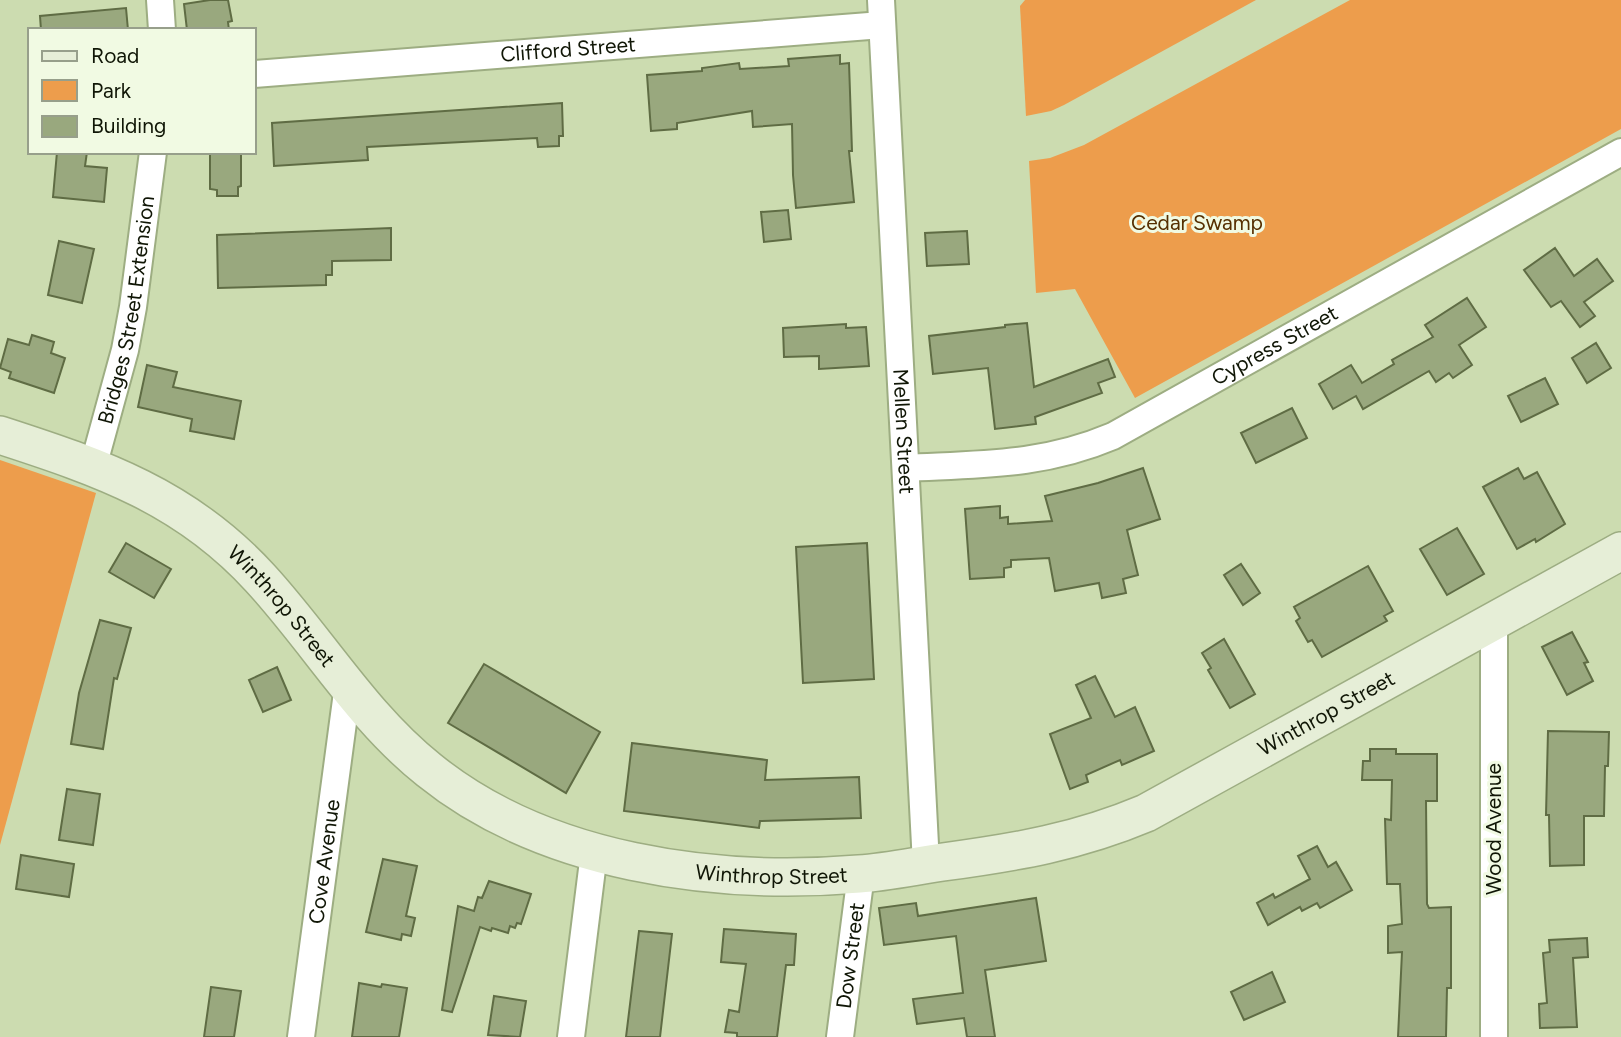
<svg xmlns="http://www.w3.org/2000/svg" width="1621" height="1037" font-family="Figtree,sans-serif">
<rect width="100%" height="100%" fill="#ccdcb0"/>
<!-- green -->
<g fill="#ed9d4c">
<path d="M1025 0H1256L1064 105 1051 111 1026 116 1020 6Z"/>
<path d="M1350 0H1621V129L1135 398 1075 289 1036 293 1029 161 1050 158 1084 145Z"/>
<path d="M0 460 96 493 0 845Z"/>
</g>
<!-- building -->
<g fill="#99a87e" stroke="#5f6c44" stroke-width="2">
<path d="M210 0H228L232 21 228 22 229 30H187L184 4Z"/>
<path d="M126 8 128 30H41L40 16Z"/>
<path d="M840 55V64L849 63 852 151H849L854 202 796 208 793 175 792 124 753 127 752 111 677 123V129L651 131 647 75 702 71V68L739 63 740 69 789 66 788 59Z"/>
<path d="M562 103 563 136H559V146L538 147 537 138 367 147 368 160 274 166 272 123Z"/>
<path d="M57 152H87L85 166 107 168 104 202 53 197Z"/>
<path d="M210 152H241V186L238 187V196H217V190L210 189Z"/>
<path d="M788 210 791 239 764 242 761 212Z"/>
<path d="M391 228V260L332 261V275H326V285L218 288 217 235Z"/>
<path d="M967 231 969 264 927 266 925 233Z"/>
<path d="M59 241 94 249 82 303 48 295Z"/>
<path d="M1555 248 1574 276 1597 259 1613 281 1584 302 1595 316 1580 327 1561 301 1551 307 1524 270Z"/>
<path d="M1467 298 1486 327 1459 345 1472 365 1453 378 1449 373 1436 382 1429 371 1363 409 1356 396 1333 409 1319 384 1351 365 1362 383 1394 364 1392 360 1433 337 1425 325Z"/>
<path d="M1027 323 1034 387 1108 359 1115 377 1098 383 1102 393 1035 417 1036 424 995 429 988 368 933 374 929 336 1005 327V325Z"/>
<path d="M846 324V328L866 327 869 366 819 369V356L784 357 783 328Z"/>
<path d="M32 335 54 342 51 353 65 358 54 393 9 378 11 372 0 368 8 339 29 345Z"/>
<path d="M1596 343 1611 368 1587 383 1572 358Z"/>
<path d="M147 365 177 372 173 387 241 401 234 439 190 431 192 419 138 407Z"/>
<path d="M1545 378 1558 404 1521 422 1508 396Z"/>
<path d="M1292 408 1307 438 1256 463 1241 433Z"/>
<path d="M1143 468 1160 519 1127 530 1138 575 1123 579 1126 593 1102 598 1099 583 1055 591 1049 558 1011 560V567L1004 568V577L970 579 965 509 1000 506V518L1008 517V524L1052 521 1045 496 1098 483Z"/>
<path d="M1518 468 1524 479 1537 472 1565 524 1536 542 1535 539 1517 549 1483 487Z"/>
<path d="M1457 528 1484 574 1447 595 1420 549Z"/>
<path d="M126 543 171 569 154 598 109 572Z"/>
<path d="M867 543 874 679 803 683 796 547Z"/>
<path d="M1241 564 1260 593 1243 605 1224 575Z"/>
<path d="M1368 566 1393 611 1384 616 1387 621 1322 657 1312 640 1308 642 1296 621 1300 618 1294 607Z"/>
<path d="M100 620 131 628 117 679 114 678 103 749 71 744 79 693Z"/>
<path d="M1572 632 1588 662 1584 663 1593 681 1567 695 1542 647Z"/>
<path d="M1224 639 1255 694 1230 708 1208 670 1211 668 1202 653Z"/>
<path d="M484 664 600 732 566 793 448 723Z"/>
<path d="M277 667 291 700 263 712 249 680Z"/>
<path d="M1095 676 1115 717 1135 707 1154 751 1122 765 1120 760 1086 775 1088 782 1070 789 1050 734 1091 718 1076 685Z"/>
<path d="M1548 731 1609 732 1608 766H1605L1604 816H1584V865L1550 866 1549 815H1546Z"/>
<path d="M632 743 767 760 765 780 859 777 861 818 760 821 759 828 624 811Z"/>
<path d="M1370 749H1396V754H1437V801H1426L1427 904 1429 908 1451 907V988H1447L1446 1037H1398L1402 952 1388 953V926L1402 924 1400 884H1387L1385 819 1391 820 1392 780H1362L1363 761H1370Z"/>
<path d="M67 789 100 794 93 845 59 840Z"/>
<path d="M1317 846 1328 867 1336 862 1352 890 1320 908 1317 903 1302 911 1300 907 1268 925 1257 903 1273 894 1275 898 1310 879 1298 856Z"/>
<path d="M21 855 74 864 69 897 16 889Z"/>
<path d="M383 859 417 866 406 916 415 918 411 936 402 934 401 940 366 932Z"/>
<path d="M489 881 531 894 521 924 517 923 515 928 510 926 508 933 492 928 491 931 480 927 452 1012 442 1010 458 906 474 911 478 897 482 898Z"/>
<path d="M1036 898 1046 961 985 970 995 1037H967L964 1018 917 1024 913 999 963 993 956 936 884 945 879 908 916 903 918 916Z"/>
<path d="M724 929 796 934 794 965H786L777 1037H737V1033L725 1032 729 1010 739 1012 746 964 721 962Z"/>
<path d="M639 931 672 934 660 1037H626Z"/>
<path d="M1587 938 1588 957 1573 958 1577 1027 1540 1028 1539 1004 1547 1003 1543 953 1550 952 1549 940Z"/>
<path d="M1272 972 1285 1002 1244 1020 1231 992Z"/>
<path d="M359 983 381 987 382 984 407 988 399 1037H352Z"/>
<path d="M211 987 241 991 234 1037H204Z"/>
<path d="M494 996 526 1001 520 1037 488 1035Z"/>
</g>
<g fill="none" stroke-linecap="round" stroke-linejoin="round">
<defs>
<g id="street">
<path d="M160 0 162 30"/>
<path id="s1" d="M881 0 926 864"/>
<path id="s2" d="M254 74 882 25"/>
<path id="s3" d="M93 467 125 350 133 307 153 152"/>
<path id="s4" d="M906 468C981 464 1042 466 1113 436L1621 152"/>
<path id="s5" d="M301 1037 348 685"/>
<path d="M571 1037 594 853"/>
<path id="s6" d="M840 1037 861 874"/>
<path d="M1494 1037V621"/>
</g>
<g id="secondary">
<path id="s7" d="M0 435C102 468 186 497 260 578 318 641 362 717 429 770 544 863 714 886 859 874 887 872 915 866 943 862 1017 852 1077 842 1146 813L1621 551"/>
</g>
</defs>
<!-- street casing -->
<use href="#street" stroke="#9dad82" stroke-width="30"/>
<!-- secondary casing -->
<use href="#secondary" stroke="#9dad82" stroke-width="40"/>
<!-- street -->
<use href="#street" stroke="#fff" stroke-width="26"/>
<!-- secondary -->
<use href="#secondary" stroke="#e6eed7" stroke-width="37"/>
</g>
<g text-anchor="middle" stroke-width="6" stroke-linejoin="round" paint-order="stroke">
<!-- street labels -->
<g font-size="21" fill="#101606" stroke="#f1fae3">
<text dy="7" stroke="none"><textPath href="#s2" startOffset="315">Clifford Street</textPath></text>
<text dy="7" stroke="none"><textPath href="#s3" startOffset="161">Bridges Street Extension</textPath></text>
<text dy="7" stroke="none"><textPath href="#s4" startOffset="396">Cypress Street</textPath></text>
<text dy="7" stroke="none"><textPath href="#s1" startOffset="432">Mellen Street</textPath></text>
<text dy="7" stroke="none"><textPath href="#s7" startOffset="336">Winthrop Street</textPath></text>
<text dy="7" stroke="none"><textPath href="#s7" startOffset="1510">Winthrop Street</textPath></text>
<text transform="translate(1494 829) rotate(-90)" y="7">Wood Avenue</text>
<text dy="7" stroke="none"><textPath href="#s5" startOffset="177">Cove Avenue</textPath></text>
<text dy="7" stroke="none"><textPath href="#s7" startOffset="922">Winthrop Street</textPath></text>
<text dy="7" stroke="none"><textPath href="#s6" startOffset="82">Dow Street</textPath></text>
</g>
<!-- park labels -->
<g font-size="21" fill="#562f00" stroke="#f1fae3">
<text x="1197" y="230">Cedar Swamp</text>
</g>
</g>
<!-- legend -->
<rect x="28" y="28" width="228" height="126" fill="#f1fae3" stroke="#979f8b" stroke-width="2"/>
<rect x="42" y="51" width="35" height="10" fill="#e6eed7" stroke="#979f8b" stroke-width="2"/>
<text x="91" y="63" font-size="21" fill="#101606">Road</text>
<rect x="42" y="80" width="35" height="21" fill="#ed9d4c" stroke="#979f8b" stroke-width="2"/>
<text x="91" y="98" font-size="21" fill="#101606">Park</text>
<rect x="42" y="116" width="35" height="21" fill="#99a87e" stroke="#979f8b" stroke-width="2"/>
<text x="91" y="133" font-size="21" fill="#101606">Building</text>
</svg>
